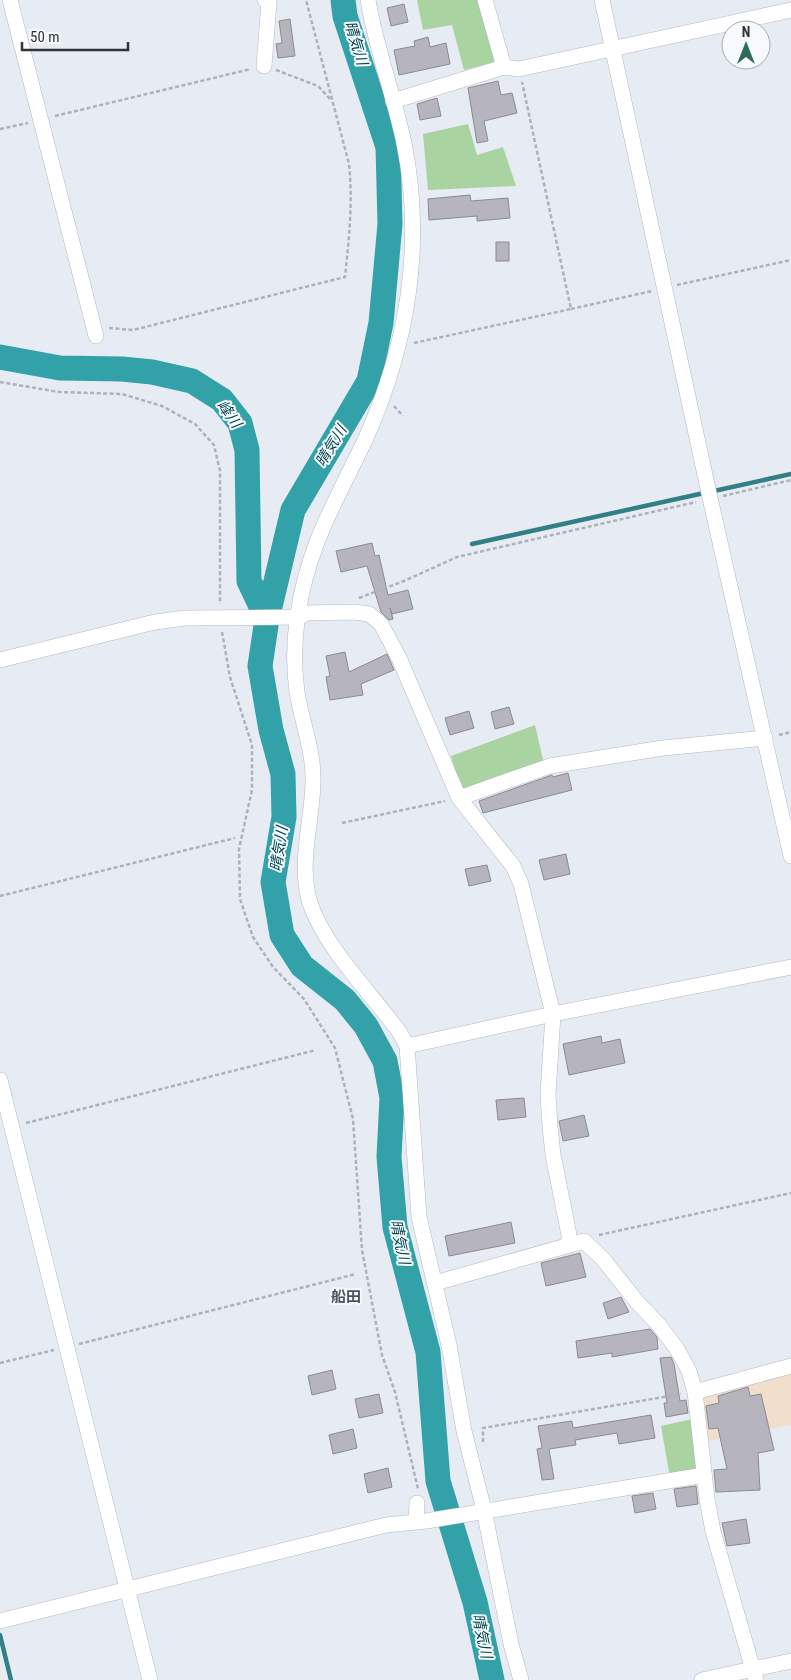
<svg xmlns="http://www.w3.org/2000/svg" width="791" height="1680" font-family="'Roboto Condensed','Noto Sans JP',sans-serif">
<rect width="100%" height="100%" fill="#e7ecf4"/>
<!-- commercial -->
<path fill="#f0dfcd" d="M791 1363V1425L705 1442 701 1386Z"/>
<!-- green -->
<g fill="#a9d3a0">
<path d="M417 0H492L508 59 464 70 452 25 423 30Z"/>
<path d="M468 124 477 155 503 147 516 186 428 190 423 134Z"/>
<path d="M535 725 544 764 461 790 451 756Z"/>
<path d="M701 1417 708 1468 670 1478 661 1426Z"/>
</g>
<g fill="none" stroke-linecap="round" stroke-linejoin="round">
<!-- stream -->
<g stroke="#328086" stroke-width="4.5">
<path d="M714 491 791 474"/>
<path d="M472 544 704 493"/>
<path d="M0 1635 11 1680"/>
</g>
<!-- river -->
<g stroke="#32a1a8" stroke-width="25">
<path d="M343 0 345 16 388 147 390 224 381 323 369 381 293 510 267 619 260 666 271 730 283 774 284 817 273 882 282 935 302 966 345 1000 366 1026 385 1061 392 1098 389 1157 395 1227 428 1352 438 1481 475 1602 492 1680"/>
<path d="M0 357 60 368 122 369 152 372 192 381 222 400 240 423 247 450 249 581 267 619"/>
</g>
</g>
<!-- building -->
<g fill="#b6b4bc" stroke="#8c8a91">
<path d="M404 4 408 22 391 26 387 8Z"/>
<path d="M290 19 295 56 278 58 276 44 282 43 279 21Z"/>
<path d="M428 37 430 47 446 43 450 64 399 75 394 50 415 46 414 41Z"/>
<path d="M498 81 501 95 512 93 517 113 484 121 488 141 477 143 468 88Z"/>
<path d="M437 98 441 116 420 120 417 104Z"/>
<path d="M470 195 471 201 508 198 510 218 477 221V216L429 220 428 199Z"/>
<rect x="496" y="242" width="13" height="19"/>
<path d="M372 543 375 556 379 555 388 595 408 590 413 609 392 614 390 608 393 619 389 620 381 612 367 566 341 572 336 551Z"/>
<path d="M345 652 349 672 387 654 394 670 361 684 363 695 330 700 326 677 330 676 326 656Z"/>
<path d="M509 707 514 724 495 729 491 712Z"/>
<path d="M469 711 474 728 450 735 445 718Z"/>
<path d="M568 773 572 790 483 813 479 801 552 775 553 777Z"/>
<path d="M566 854 570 874 544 880 539 860Z"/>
<path d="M487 865 491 881 469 886 465 869Z"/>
<path d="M601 1036 602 1043 620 1039 625 1063 569 1075 563 1044Z"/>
<path d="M524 1098 526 1117 498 1120 496 1100Z"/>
<path d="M584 1115 589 1136 563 1141 559 1121Z"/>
<path d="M511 1222 515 1243 449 1256 445 1236Z"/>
<path d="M580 1253 586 1277 546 1286 541 1263Z"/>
<path d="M621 1297 629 1312 608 1319 603 1303Z"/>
<path d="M650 1329 657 1337 658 1349 612 1357V1353L578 1358 576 1341Z"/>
<path d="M671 1357 674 1364 680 1401 686 1400 688 1413 666 1417 664 1403H667L660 1358Z"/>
<path d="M332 1370 336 1389 312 1395 308 1376Z"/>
<path d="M748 1387 750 1396 761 1394 774 1450 758 1453 760 1490 716 1492 714 1470 727 1469 718 1428 709 1429 706 1406 719 1403 718 1396Z"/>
<path d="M379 1394 383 1413 359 1418 355 1399Z"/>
<path d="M651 1415 655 1438 619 1444 617 1433 575 1440 576 1445 549 1449 554 1479 542 1480 537 1449 542 1448 538 1426 572 1421 573 1428Z"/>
<path d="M353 1429 357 1448 333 1454 329 1435Z"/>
<path d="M388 1468 392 1487 368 1493 364 1474Z"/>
<path d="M696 1486 698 1504 677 1507 674 1489Z"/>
<path d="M653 1493 656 1509 635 1513 632 1496Z"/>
<path d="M746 1519 750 1543 727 1546 722 1523Z"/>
</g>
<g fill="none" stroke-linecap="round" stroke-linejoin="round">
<defs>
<g id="street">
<path d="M10 0 96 336"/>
<path d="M368 0C376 49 394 95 404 143 414 193 415 246 408 296 401 344 386 393 366 438 350 472 331 506 317 542 299 589 290 642 297 692 302 723 314 751 313 783 312 823 298 864 310 903 325 948 372 994 400 1033L407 1046 419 1217 449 1345 464 1431 484 1510 511 1644 521 1680"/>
<path d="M485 0 504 67 519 69 791 10"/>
<path d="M602 0 710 498 791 856"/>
<path d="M264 66 269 2 265 0"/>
<path d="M393 101 504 67"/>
<path d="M0 660 155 622 185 618 299 617 307 613 355 612 369 614 381 624 399 658 459 798 513 866 521 884 553 1014 548 1095 550 1126 553 1155 569 1235V1245"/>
<path d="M459 798 550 766 663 748 765 738"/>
<path d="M407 1046 553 1014 791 967"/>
<path d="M0 1080 150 1680"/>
<path d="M435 1283 584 1241 603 1259 637 1302 659 1325 677 1349 689 1371 695 1392 707 1499 713 1531 756 1680"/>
<path d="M695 1392 791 1366"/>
<path d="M416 1520 417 1503"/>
<path d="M0 1621 386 1525 426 1521 704 1475"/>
<path d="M702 1680 791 1661"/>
</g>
</defs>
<!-- street casing -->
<use href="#street" stroke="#b4b9c0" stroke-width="16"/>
<!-- path -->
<g stroke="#aeb2b8" stroke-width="2.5" stroke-dasharray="4 2.5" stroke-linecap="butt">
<path d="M276 70 318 86 331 100"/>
<path d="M55 116 251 69"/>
<path d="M0 129 28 123"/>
<path d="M677 285 791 260"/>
<path d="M571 309 652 291"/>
<path d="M109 328 133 330 345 277C349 239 353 202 349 164L306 0"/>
<path d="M414 343 571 309 522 82"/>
<path d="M0 382 59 392 122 394 162 406 195 424 214 445 220 471V604"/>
<path d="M394 406 403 416"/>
<path d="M723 496 791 480"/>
<path d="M359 598 404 581 457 557 696 502"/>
<path d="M222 632 230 677 252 745V790L239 849 240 899 253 937 273 967 304 999 335 1048 353 1119 362 1250 382 1355 395 1392 418 1489"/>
<path d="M779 735 791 732"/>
<path d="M342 823 445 801"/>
<path d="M0 896 235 838"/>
<path d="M26 1123 316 1050"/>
<path d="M599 1235 791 1193"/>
<path d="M79 1344 356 1274"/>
<path d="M0 1363 54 1350"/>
<path d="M483 1442V1428L681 1394"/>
</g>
<!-- street -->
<use href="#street" stroke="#fff" stroke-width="15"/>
</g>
<g text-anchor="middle" stroke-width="4" stroke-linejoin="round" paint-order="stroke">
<!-- water labels -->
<g font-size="15" font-style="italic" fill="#00464a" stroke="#f6f9fe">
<text transform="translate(356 43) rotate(73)" y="5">晴気川</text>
<text transform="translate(229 414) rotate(54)" y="5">峰川</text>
<text transform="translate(331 446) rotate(-59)" y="5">晴気川</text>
<text transform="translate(279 849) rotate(-81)" y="5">晴気川</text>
<text transform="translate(400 1242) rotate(78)" y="5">晴気川</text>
<text transform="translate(482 1636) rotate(78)" y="5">晴気川</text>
</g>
<!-- neighbourhood labels -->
<g font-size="15" font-weight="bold" fill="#4e5259" stroke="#f6f9fe">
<text x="346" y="1302">船田</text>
</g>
</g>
<!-- north arrow -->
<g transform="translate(746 45)"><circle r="24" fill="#f6f9fe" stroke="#a7aaae"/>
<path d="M0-4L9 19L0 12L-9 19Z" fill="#306b55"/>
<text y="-8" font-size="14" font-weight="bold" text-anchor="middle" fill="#313336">N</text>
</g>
<!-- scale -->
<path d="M22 42v8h106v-8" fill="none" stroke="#313336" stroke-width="2.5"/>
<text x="30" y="42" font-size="15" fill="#313336" stroke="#f6f9fe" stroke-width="4" paint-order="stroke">50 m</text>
</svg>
